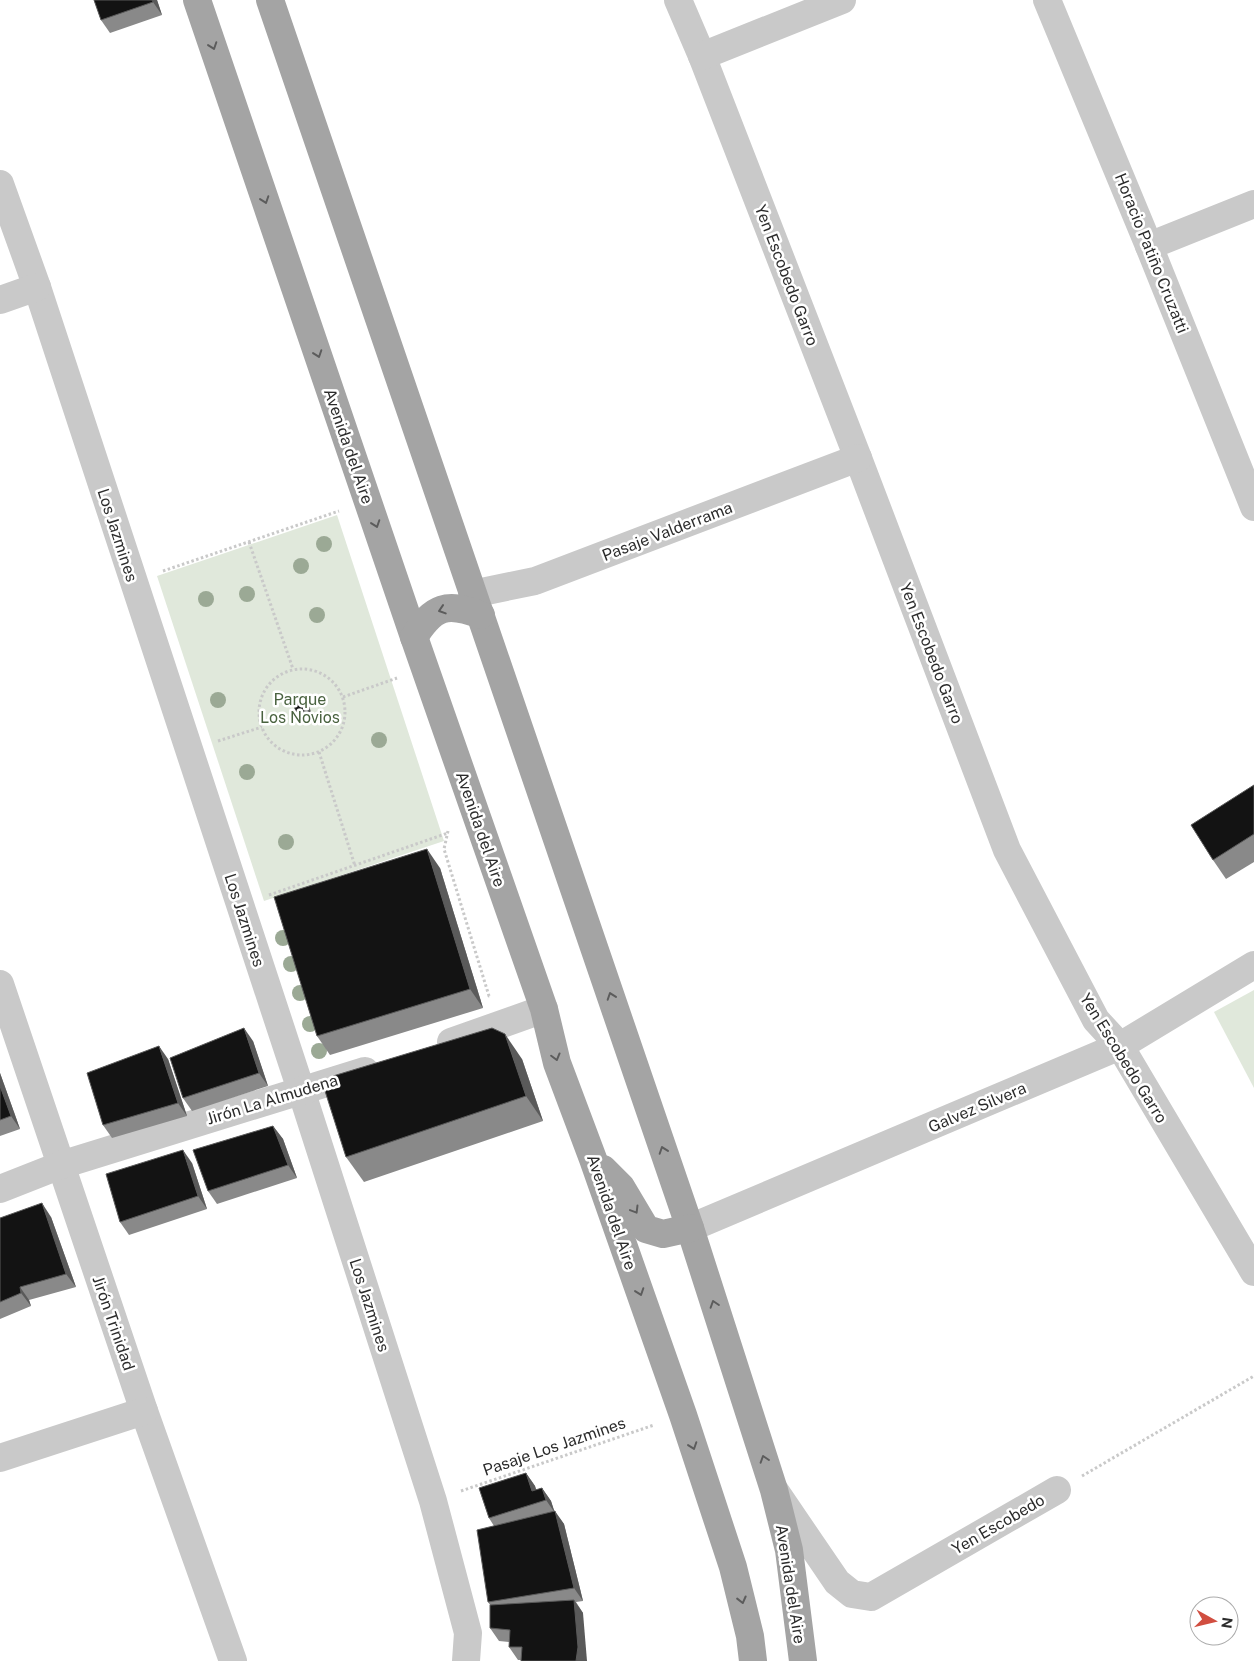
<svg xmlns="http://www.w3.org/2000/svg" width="1254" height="1661" font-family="'Public Sans',sans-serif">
<rect width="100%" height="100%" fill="#fff"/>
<!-- green -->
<g fill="#e0e8db">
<path d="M337 515 444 841 264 901 157 576Z"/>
<path d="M1254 990V1088L1214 1012Z"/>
</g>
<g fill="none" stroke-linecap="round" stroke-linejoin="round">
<!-- path -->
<g stroke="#c9c9c9" stroke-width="3" stroke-dasharray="2.5 2.5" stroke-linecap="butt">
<path d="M249 542 293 669"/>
<path d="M163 571 339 511"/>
<circle cx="302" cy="712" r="43"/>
<path d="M343 697 397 678"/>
<path d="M218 741 262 727"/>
<path d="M319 752 355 866"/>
<path d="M448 831 444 849 489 996H491"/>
<path d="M269 895 448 833"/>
<path d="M1082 1476 1254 1376"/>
<path d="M461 1491 654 1425"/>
</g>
<!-- minor -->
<g stroke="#c9c9c9" stroke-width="28">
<path d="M678 0 702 56 858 458 1007 850 1096 1020 1120 1046 1254 1272"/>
<path d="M1047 0 1149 246 1254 507"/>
<path d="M702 56 842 0"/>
<path d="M0 184 37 287 301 1090 433 1501 468 1633 466 1661"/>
<path d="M1149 246 1254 204"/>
<path d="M0 300 37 287"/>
<path d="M472 594 535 581 858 458"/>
<path d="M0 984 144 1411 233 1661"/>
<path d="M451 1042 544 1009"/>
<path d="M0 1189 61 1165 365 1071"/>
<path d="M690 1228 1120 1046 1254 965"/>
<path d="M0 1458 144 1411"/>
<path d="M775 1491 837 1582 852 1594 871 1597 1057 1490"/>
</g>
<!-- major -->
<g stroke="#a4a4a4" stroke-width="28">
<path d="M197 0 414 637 544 1009 557 1063 593 1159 683 1415 733 1567 750 1636 753 1661"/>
<path d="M270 0 690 1228 774 1490 789 1550 803 1661"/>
<path d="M414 637C434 606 446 602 481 615"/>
<path d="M603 1169 621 1187 646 1229 663 1234 690 1228"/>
</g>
</g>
<!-- trees -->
<g fill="#9ba995">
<circle cx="324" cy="544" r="8"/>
<circle cx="301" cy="566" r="8"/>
<circle cx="247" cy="594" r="8"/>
<circle cx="206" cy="599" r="8"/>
<circle cx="317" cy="615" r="8"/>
<circle cx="218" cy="700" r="8"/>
<circle cx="379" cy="740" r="8"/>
<circle cx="247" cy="772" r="8"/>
<circle cx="286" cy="842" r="8"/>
<circle cx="283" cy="938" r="8"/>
<circle cx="291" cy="964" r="8"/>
<circle cx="300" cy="993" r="8"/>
<circle cx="310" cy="1024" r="8"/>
<circle cx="319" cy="1051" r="8"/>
</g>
<!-- wall -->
<g fill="#898989">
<path d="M94 0H157L162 15 110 33 101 20Z"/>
<path d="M305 698 309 705 312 717 301 720 296 713Z"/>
<path d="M1254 785V862L1226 879 1213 860Z"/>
<path d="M440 868 483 1008 330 1055 317 1036Z"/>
<path d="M253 1041 268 1086 192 1111 183 1098Z"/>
<path d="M168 1059 187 1116 112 1138 103 1125Z"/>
<path d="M522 1059 543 1121 364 1182 346 1157Z"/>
<path d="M0 1073 20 1129 0 1136Z"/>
<path d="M273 1126 283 1139 297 1178 217 1204 208 1191Z"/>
<path d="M192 1163 207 1209 129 1235 120 1222Z"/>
<path d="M51 1217 76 1287 29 1300 31 1306 0 1319V1218Z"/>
<path d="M526 1473 535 1486 536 1490 542 1488 551 1501 554 1511 564 1524 583 1601 576 1602 583 1613 521 1660H518L509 1647V1642L499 1641 490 1628V1605L488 1602 494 1526 489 1518Z"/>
</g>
<!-- shaded-wall -->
<g fill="#5a5a5a">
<path d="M152 0H157L162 15 153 2Z"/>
<path d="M305 698 309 705 312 717 307 710Z"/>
<path d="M427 849 440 868 483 1008 470 989Z"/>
<path d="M244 1028 253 1041 268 1086 259 1073Z"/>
<path d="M505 1034 522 1059 543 1121 526 1096Z"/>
<path d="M159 1046 168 1059 187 1116 178 1103Z"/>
<path d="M0 1073 20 1129 11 1116 0 1086Z"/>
<path d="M273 1126 283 1139 297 1178 288 1165Z"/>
<path d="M183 1150 192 1163 207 1209 198 1196Z"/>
<path d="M42 1203 51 1217 76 1287 66 1274Z"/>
<path d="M20 1287 29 1300 31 1306 21 1293Z"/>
<path d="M526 1473 535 1486 540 1502 532 1491Z"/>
<path d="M542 1488 551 1501 555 1513 546 1500Z"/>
<path d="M555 1511 564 1524 583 1601 574 1588Z"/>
<path d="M574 1600 583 1613 587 1661H576Z"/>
</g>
<!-- building -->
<g fill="#131313" stroke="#5a5a5a">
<path d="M94 0H152L153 2 101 20Z"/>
<path d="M305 698 307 710 296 713 293 701Z"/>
<path d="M1254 785V834L1213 860 1191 825Z"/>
<path d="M427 849 470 989 317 1036 274 897Z"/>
<path d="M244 1028 259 1073 183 1098 170 1058Z"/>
<path d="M492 1028 505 1034 526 1096 346 1157 325 1091 333 1076Z"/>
<path d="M159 1046 178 1103 103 1125 87 1073Z"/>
<path d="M0 1086 11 1116 0 1120Z"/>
<path d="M273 1126 288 1165 208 1191 193 1150Z"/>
<path d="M183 1150 198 1196 120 1222 106 1174Z"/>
<path d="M42 1203 66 1274 20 1287 21 1293 0 1302V1218Z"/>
<path d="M526 1473 532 1491 542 1488 546 1500 489 1518 479 1488Z"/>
<path d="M555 1511 574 1588 488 1602 477 1530Z"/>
<path d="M574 1600 578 1647 576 1661H521L522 1647H509L510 1630 490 1628V1605Z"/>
</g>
<!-- one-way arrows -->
<defs><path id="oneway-chevron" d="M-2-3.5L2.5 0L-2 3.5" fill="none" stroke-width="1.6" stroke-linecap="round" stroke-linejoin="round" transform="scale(1.25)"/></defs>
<g stroke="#5c5c5c">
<use href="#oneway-chevron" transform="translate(213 46) rotate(71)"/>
<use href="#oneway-chevron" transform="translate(265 200) rotate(71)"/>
<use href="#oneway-chevron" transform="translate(318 354) rotate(71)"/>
<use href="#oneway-chevron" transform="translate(376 524) rotate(71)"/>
<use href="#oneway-chevron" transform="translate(442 610) rotate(162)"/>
<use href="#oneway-chevron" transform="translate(611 996) rotate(-109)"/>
<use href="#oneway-chevron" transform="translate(556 1057) rotate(75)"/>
<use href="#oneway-chevron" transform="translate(663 1150) rotate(-109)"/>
<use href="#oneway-chevron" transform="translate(635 1210) rotate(59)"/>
<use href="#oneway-chevron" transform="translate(640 1292) rotate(71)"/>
<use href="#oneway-chevron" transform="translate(714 1304) rotate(-108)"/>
<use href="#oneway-chevron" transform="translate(693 1446) rotate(71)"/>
<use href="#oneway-chevron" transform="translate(764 1459) rotate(-108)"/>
<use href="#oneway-chevron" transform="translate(742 1600) rotate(76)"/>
</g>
<g text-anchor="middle" stroke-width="5" stroke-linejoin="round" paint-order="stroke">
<!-- street labels -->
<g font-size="16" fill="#2c2c2c" stroke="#fff">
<text transform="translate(1152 253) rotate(68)" y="6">Horacio Patiño Cruzatti</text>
<text transform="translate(787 275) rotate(69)" y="6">Yen Escobedo Garro</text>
<text transform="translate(349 446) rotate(71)" y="6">Avenida del Aire</text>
<text transform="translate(667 531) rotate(-21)" y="6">Pasaje Valderrama</text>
<text transform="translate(118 535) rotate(72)" y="6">Los Jazmines</text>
<text transform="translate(932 653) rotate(69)" y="6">Yen Escobedo Garro</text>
<text transform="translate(481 829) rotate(71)" y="6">Avenida del Aire</text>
<text transform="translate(245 920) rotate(72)" y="6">Los Jazmines</text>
<text transform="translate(1124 1058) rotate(58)" y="6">Yen Escobedo Garro</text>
<text transform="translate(272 1099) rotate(-17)" y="6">Jirón La Almudena</text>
<text transform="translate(977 1107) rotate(-23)" y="6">Galvez Silvera</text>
<text transform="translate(612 1212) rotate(71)" y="6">Avenida del Aire</text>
<text transform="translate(370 1305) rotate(72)" y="6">Los Jazmines</text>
<text transform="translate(114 1323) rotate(71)" y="6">Jirón Trinidad</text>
<text transform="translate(554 1446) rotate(-19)" y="6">Pasaje Los Jazmines</text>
<text transform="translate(998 1524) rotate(-30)" y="6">Yen Escobedo</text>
<text transform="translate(791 1584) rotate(81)" y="6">Avenida del Aire</text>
</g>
<!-- park labels -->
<g font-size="16" fill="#49623f" stroke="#fff">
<text x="300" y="705">Parque<tspan x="300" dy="18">Los Novios</tspan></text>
</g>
</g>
<!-- north arrow -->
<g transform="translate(1214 1621) rotate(98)"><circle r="24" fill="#ffffff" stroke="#ababab"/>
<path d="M0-4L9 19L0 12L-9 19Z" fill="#d14e40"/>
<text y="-8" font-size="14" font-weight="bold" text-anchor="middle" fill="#2c2c2c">N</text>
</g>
</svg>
